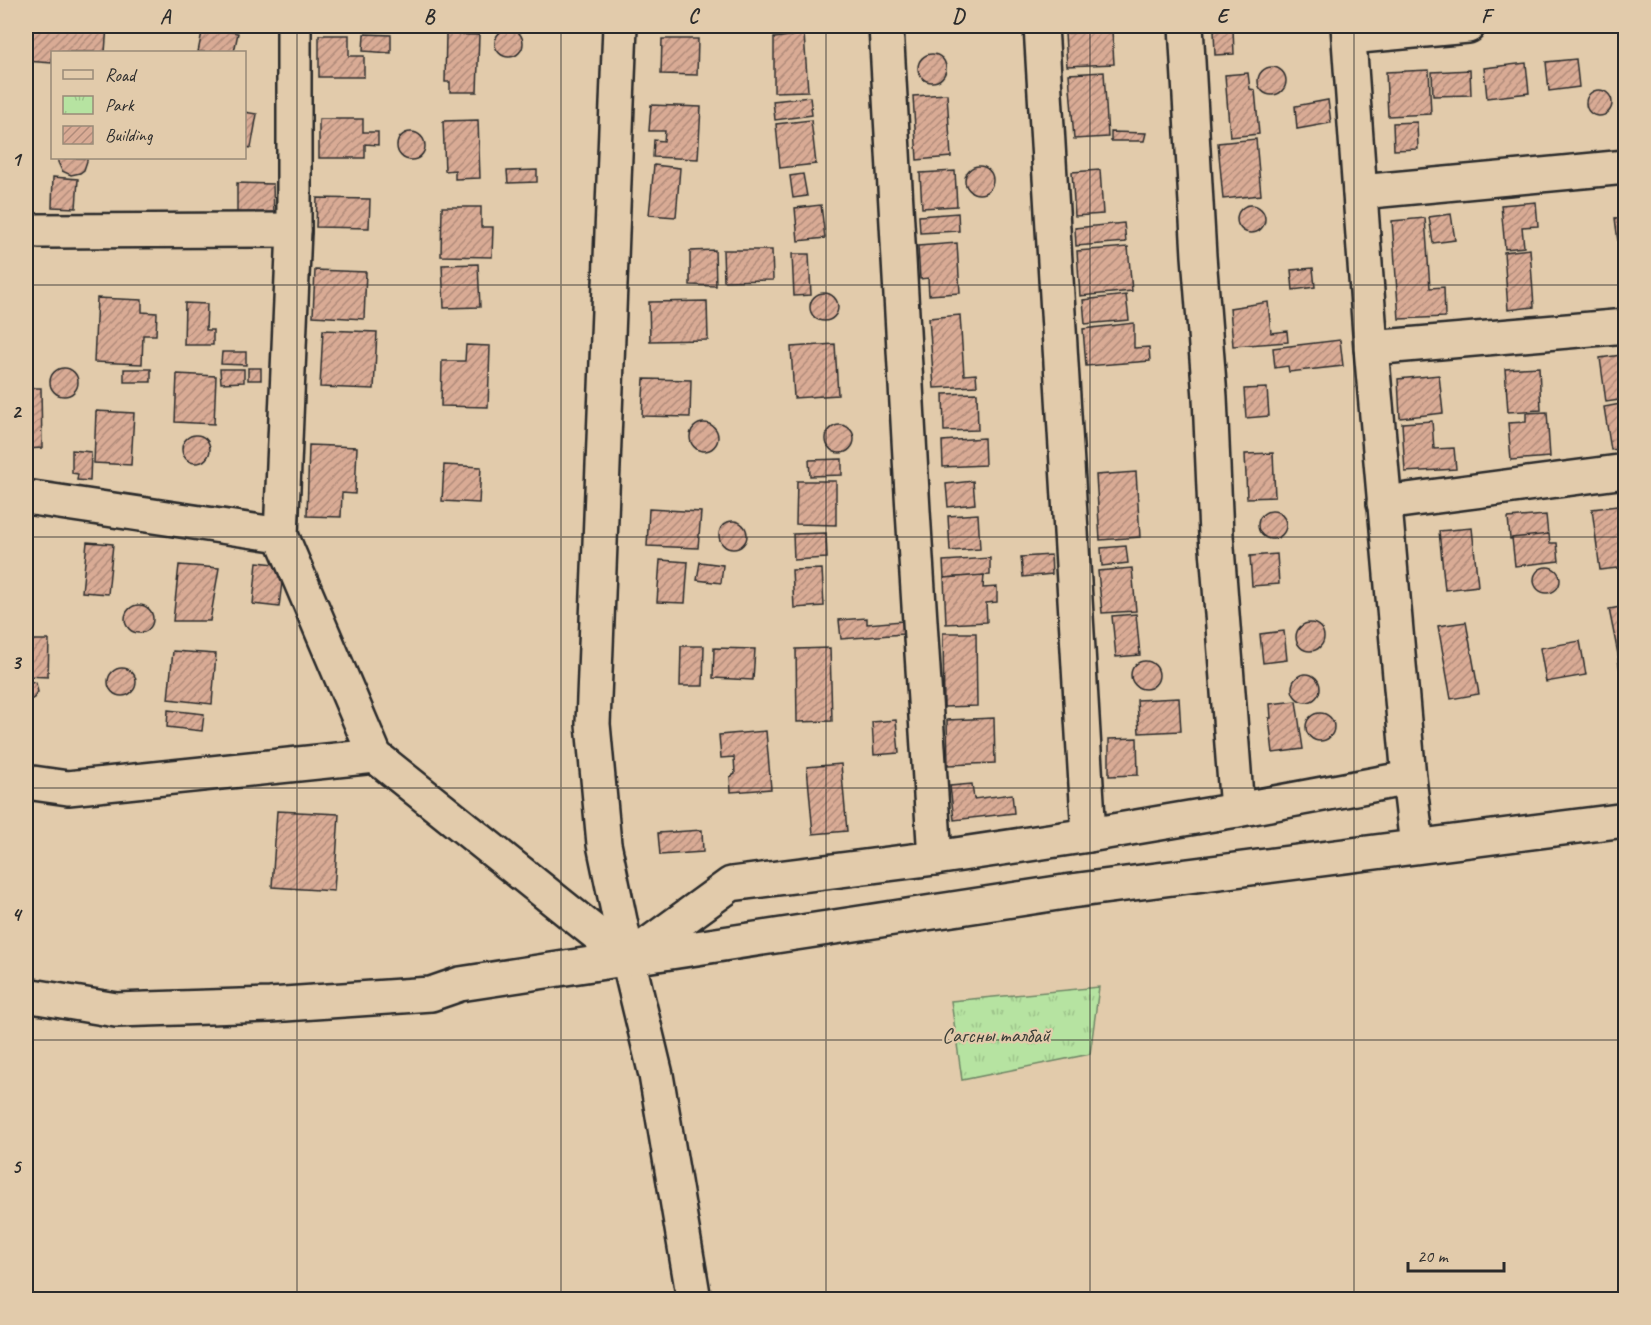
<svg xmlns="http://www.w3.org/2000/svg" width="1651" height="1325" font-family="Caveat,sans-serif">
<defs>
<pattern id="park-tufts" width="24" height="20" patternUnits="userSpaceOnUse" patternTransform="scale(1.5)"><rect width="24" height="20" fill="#b6e3a1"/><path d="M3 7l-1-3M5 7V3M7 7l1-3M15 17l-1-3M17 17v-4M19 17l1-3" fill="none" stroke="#9dc38b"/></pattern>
<pattern id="building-hatch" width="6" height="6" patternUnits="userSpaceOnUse" patternTransform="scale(1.5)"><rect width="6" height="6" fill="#d9ab95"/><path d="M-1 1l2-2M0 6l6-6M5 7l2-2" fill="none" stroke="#b08b7a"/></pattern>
</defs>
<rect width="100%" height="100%" fill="#e2cbab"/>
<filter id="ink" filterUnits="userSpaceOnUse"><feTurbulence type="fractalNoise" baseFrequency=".0167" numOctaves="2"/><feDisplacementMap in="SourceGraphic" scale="12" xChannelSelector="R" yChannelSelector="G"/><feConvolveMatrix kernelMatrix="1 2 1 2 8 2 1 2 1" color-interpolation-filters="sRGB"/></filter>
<g filter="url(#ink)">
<!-- park -->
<path fill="url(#park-tufts)" stroke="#708766" stroke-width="1.5" d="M1099 987 1090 1054 962 1080 951 1001Z"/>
<!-- building -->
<g fill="url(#building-hatch)" stroke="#2b2b2b" stroke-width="1.5">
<path d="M26 26H107L105 52H52V63L26 61Z"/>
<path d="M1068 26H1100V31L1068 33Z"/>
<path d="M203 27 238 33 234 52H198Z"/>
<circle cx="509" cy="43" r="14"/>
<path d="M1233 29 1234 54 1215 55 1214 30Z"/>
<path d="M1112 31 1114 64 1067 66 1065 33Z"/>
<path d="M364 34 391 35V53L363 51Z"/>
<path d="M446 34 479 35 477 92H450V82H445Z"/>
<path d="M804 34 808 91 774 92V38Z"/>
<path d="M319 35H349V56H364V77H319Z"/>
<path d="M662 39H698L697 75 661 74Z"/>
<circle cx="932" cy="68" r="14"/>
<path d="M1576 59 1579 87 1549 91 1546 62Z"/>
<path d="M1526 63 1529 93 1487 98 1484 68Z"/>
<circle cx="1272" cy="81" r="14"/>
<path d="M1429 70 1431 114 1388 116 1386 72Z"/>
<path d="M1470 70 1471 95 1433 96 1432 72Z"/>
<path d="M1104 72 1108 137 1074 139 1069 74Z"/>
<path d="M1248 73 1250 89 1255 90 1259 134 1230 137 1225 75Z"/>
<circle cx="1599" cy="103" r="13"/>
<path d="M947 94 951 157 917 160 913 96Z"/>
<path d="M810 97 812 115 775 120 773 101Z"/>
<path d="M1328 100 1331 123 1297 129 1295 106Z"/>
<path d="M651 105 701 107 698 159 653 157 654 140 664 141 665 131H649Z"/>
<path d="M244 112 257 114 251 148 244 147Z"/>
<path d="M319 119H363V132H378V145L365 144V158H319Z"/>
<path d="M478 120 480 178 455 179V170L445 171 443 121Z"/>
<path d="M811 120 816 164 780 168 776 124Z"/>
<path d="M1417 122 1418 149 1394 150 1393 123Z"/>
<circle cx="411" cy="146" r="14"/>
<path d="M1111 132 1146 133 1144 141H1111Z"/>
<path d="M1256 139 1261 195 1223 199 1218 143Z"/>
<path d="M58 158H87V161L84 170 80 173 71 175 62 171 58 162Z"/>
<path d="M654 165 680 168 676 217 649 215Z"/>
<circle cx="979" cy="180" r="14"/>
<path d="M537 170V182L508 183 507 171Z"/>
<path d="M1100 170 1103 214 1075 216 1072 172Z"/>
<path d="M955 171 957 206 922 208 920 173Z"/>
<path d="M803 174 807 196 793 198 790 176Z"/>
<path d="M53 177 78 179 76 208 52 207Z"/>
<path d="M237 183 273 184 274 215 237 214Z"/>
<path d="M317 198 370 199 369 228 316 227Z"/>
<path d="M1536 202 1538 226 1522 227 1524 247 1505 249 1501 205Z"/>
<circle cx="1251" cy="219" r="14"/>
<path d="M821 205 825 238 798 241 795 208Z"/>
<path d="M442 207H481V227H493L492 257 441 256Z"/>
<path d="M958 213 959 231 920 233 919 216Z"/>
<path d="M1451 214 1455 240 1433 243 1429 217Z"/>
<path d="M1626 217V264L1621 265 1615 218Z"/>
<path d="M1425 218 1430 288 1444 287 1445 317 1399 319 1392 221Z"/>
<path d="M1124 223 1126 242 1076 246 1075 228Z"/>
<path d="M957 243 960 293 929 295 928 278 920 279 918 246Z"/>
<path d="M1128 247 1132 291 1080 296 1077 251Z"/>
<path d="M1530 249 1534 307 1508 310 1504 252Z"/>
<path d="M715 250 716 286 690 285V251Z"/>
<path d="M723 250H772L773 280 724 281Z"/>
<path d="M792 254H809L811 295 794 296Z"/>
<path d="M478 264 480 307 444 308 442 265Z"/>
<path d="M1313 268 1315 287 1293 290 1291 270Z"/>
<path d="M315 270 366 272 364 319 313 316Z"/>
<circle cx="824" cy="307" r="14"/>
<path d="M1126 295 1129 320 1085 324 1083 300Z"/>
<path d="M97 298 142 300V312L157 313 156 335H143L142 364 94 362Z"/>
<path d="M707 301 708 340 650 341 649 302Z"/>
<path d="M1268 302 1271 333 1287 331 1288 342 1233 346 1230 308Z"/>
<path d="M185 303 207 304 206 330H213V345H184Z"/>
<path d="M960 315 964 375 976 374 977 386 934 388 929 318Z"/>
<path d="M1134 323V348L1149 347 1150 361 1086 366 1083 329Z"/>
<path d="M323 330 377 332 374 389 320 387Z"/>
<path d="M1340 340 1343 366 1289 372 1288 366 1275 368 1273 348Z"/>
<path d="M835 344 838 395 794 398 791 347Z"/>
<path d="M466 345 490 346 488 407 441 406 442 361H465Z"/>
<path d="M222 352H246V365L221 364Z"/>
<path d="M1621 355 1626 382V399L1606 402 1600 358Z"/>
<path d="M1539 367 1541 410 1508 412 1505 369Z"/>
<circle cx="64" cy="382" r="14"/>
<rect x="248" y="368" width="13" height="12"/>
<rect x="124" y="369" width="27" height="13"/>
<path d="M220 369H244V382L221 383Z"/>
<path d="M177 374 216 376 214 424 175 422Z"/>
<path d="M1439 375 1443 413 1400 418 1398 379Z"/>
<path d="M644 379 691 380 690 417 642 416Z"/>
<path d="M26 388H41L42 448 26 449Z"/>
<path d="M1267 388 1269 416 1246 418 1244 389Z"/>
<path d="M977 393 978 430 944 431 943 394Z"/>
<path d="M1626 403V448L1611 450 1604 407Z"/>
<path d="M96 411 134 413 131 465 94 463Z"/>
<path d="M1547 412 1550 457 1511 460 1508 423 1526 422V413Z"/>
<path d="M1432 421 1434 449 1454 448 1456 469 1405 472 1402 423Z"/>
<circle cx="704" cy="437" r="14"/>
<circle cx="840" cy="439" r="14"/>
<circle cx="196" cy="449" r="14"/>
<path d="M984 438 985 465 943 467 942 441Z"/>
<path d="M309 445 357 447 355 494 342 493 341 517 307 516Z"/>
<path d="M72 450 91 452 90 481 77 480 78 474 72 473Z"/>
<path d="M1273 453 1275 497 1247 498 1245 454Z"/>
<path d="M842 459V475L810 476 809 460Z"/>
<path d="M444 465 481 467 479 503 442 501Z"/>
<path d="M1136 472 1140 537 1100 540 1096 475Z"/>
<path d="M797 481H836V525L796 524Z"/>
<path d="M973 481 975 504 948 507 946 484Z"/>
<path d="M1626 505V567L1600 570 1592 509Z"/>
<path d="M649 509 701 512 698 548 647 546Z"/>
<circle cx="1272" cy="525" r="14"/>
<path d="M978 514 980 549 950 551 948 516Z"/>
<path d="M1546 515 1548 535 1510 539 1508 518Z"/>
<circle cx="733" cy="535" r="14"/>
<path d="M1472 528 1478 586 1445 590 1439 531Z"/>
<path d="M826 533 827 558 794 560 793 534Z"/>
<path d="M1549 534 1550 543H1557L1559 561 1515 566 1512 538Z"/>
<path d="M87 542 113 544 108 594 82 592Z"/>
<path d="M1126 546 1128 563 1102 566 1101 548Z"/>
<path d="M1277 554 1279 584 1252 586 1250 556Z"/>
<path d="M1051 555 1052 574 1023 577 1021 557Z"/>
<path d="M990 558V575L944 578 943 561Z"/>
<path d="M660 560 688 562 685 603 657 602Z"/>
<path d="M257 562 284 565 279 607 253 604Z"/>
<path d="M700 562 723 565 721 583 697 580Z"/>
<path d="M179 565 219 568 210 621H173Z"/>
<circle cx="1547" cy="580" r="13"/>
<path d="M1132 568 1136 611 1102 613 1098 571Z"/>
<path d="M822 569 824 606 794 608 792 570Z"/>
<path d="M984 575 983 588 997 587V602L986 603 987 622 946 624 944 578Z"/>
<circle cx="139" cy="619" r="14"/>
<path d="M1626 606V658L1619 659 1609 609Z"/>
<path d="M1136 614 1140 655 1116 657 1112 616Z"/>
<path d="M867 618V624L902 621 903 634 841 639 839 620Z"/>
<path d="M1466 622 1479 694 1451 699 1438 626Z"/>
<circle cx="1310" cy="637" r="14"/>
<path d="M1284 631 1287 660 1263 663 1260 634Z"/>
<path d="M943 633H976L977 706 944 707Z"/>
<path d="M26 640H49L48 677 26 676Z"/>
<path d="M1580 641 1586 675 1546 682 1540 648Z"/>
<path d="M681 646H704L703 686H680Z"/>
<path d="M714 648 755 649 753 680 713 678Z"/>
<path d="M830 648 832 721 797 722 796 649Z"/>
<path d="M173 651 216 654 212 704 168 699Z"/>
<path d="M1626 658V695H1624L1618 659Z"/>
<circle cx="1145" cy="675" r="14"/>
<circle cx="122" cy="682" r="14"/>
<circle cx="1306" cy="688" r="14"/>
<path d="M30 681 36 683 38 692 33 699H26V682Z"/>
<path d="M1179 698 1181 731 1139 733 1137 700Z"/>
<path d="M1296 701 1303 749 1273 753 1269 718H1271L1270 704Z"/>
<path d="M168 710 204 714 202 731 167 727Z"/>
<circle cx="1320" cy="727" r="14"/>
<path d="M994 718 995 763 948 765 947 720Z"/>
<path d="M896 720 899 753 874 755 872 722Z"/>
<path d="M766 731 771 789 731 792 730 777 735 774 734 757 721 758 719 735Z"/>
<path d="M1137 738 1138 775 1109 776V739Z"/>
<path d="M841 764 847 831 813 834 807 767Z"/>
<path d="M972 784 974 799 1012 794 1014 813 954 820 950 786Z"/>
<path d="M277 811 339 814 334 891 272 887Z"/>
<path d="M702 830 703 852 660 855 658 833Z"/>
</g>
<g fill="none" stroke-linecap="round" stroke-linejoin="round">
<defs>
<g id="street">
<path d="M294 26V230L281 535 375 756 628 959"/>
<path d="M620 26 593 724 604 844 628 959 656 1075 694 1300"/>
<path d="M886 26 913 511 935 858"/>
<path d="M1041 26 1089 835"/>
<path d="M1186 26 1199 256 1210 397 1216 535 1237 810"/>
<path d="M1348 26 1371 348 1409 778 1417 846"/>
<path d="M1349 37 1468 26"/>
<path d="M1360 192 1626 167"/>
<path d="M39 231 294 230"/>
<path d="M1371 348 1626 326"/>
<path d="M26 497 281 535"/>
<path d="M1384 503 1626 471"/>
<path d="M26 782 68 788 375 756"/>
<path d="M628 959 731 884 935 858 1089 835 1237 810 1409 778"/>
</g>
<path id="secondary" d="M26 995 116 1010 270 1005 431 994 460 984 1071 891 1626 820"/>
</defs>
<!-- street casing -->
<use href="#street" stroke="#2b2b2b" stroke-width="38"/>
<!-- secondary casing -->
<use href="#secondary" stroke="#2b2b2b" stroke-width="38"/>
<!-- street -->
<use href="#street" stroke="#e2cbab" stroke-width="33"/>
<!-- secondary -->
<use href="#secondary" stroke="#e2cbab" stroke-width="33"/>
</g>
</g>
<!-- grid -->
<path fill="none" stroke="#2b2b2b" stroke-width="1.5" stroke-opacity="0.55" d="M297 26V1300M561 26V1300M826 26V1300M1090 26V1300M1354 26V1300M26 285H1626M26 537H1626M26 788H1626M26 1040H1626"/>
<g text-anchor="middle" stroke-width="4.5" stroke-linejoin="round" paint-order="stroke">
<!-- park labels -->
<g font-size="21" fill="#393d37" stroke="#e2cbab">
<text x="996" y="1042">Сагсны талбай</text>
</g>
</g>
<!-- margin -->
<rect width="1651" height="1325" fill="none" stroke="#e2cbab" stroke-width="66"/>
<!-- legend -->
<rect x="51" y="51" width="195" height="108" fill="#e2cbab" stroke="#998b78" stroke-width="1.5"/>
<rect x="63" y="70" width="30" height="9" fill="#e2cbab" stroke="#998b78" stroke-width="1.5"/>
<text x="105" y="81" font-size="18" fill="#2b2b2b">Road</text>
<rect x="63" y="96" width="30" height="18" fill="url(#park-tufts)" stroke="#998b78" stroke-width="1.5"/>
<text x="105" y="111" font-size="18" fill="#2b2b2b">Park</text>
<rect x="63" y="126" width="30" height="18" fill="url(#building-hatch)" stroke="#998b78" stroke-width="1.5"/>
<text x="105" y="141" font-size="18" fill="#2b2b2b">Building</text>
<!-- scale -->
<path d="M1408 1262v9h96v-9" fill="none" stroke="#2b2b2b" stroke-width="3"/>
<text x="1417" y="1262" font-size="18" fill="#2b2b2b" stroke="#e2cbab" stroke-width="4.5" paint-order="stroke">20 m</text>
<rect x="33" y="33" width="1585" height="1259" fill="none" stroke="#2b2b2b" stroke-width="2"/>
<g font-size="20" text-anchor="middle" font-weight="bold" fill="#2b2b2b">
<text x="165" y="23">A</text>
<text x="429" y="23">B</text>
<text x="693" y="23">C</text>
<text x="958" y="23">D</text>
<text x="1222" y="23">E</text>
<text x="1486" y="23">F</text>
<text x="16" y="166">1</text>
<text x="16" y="418">2</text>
<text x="16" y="669">3</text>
<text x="16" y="921">4</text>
<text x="16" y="1173">5</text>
</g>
</svg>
